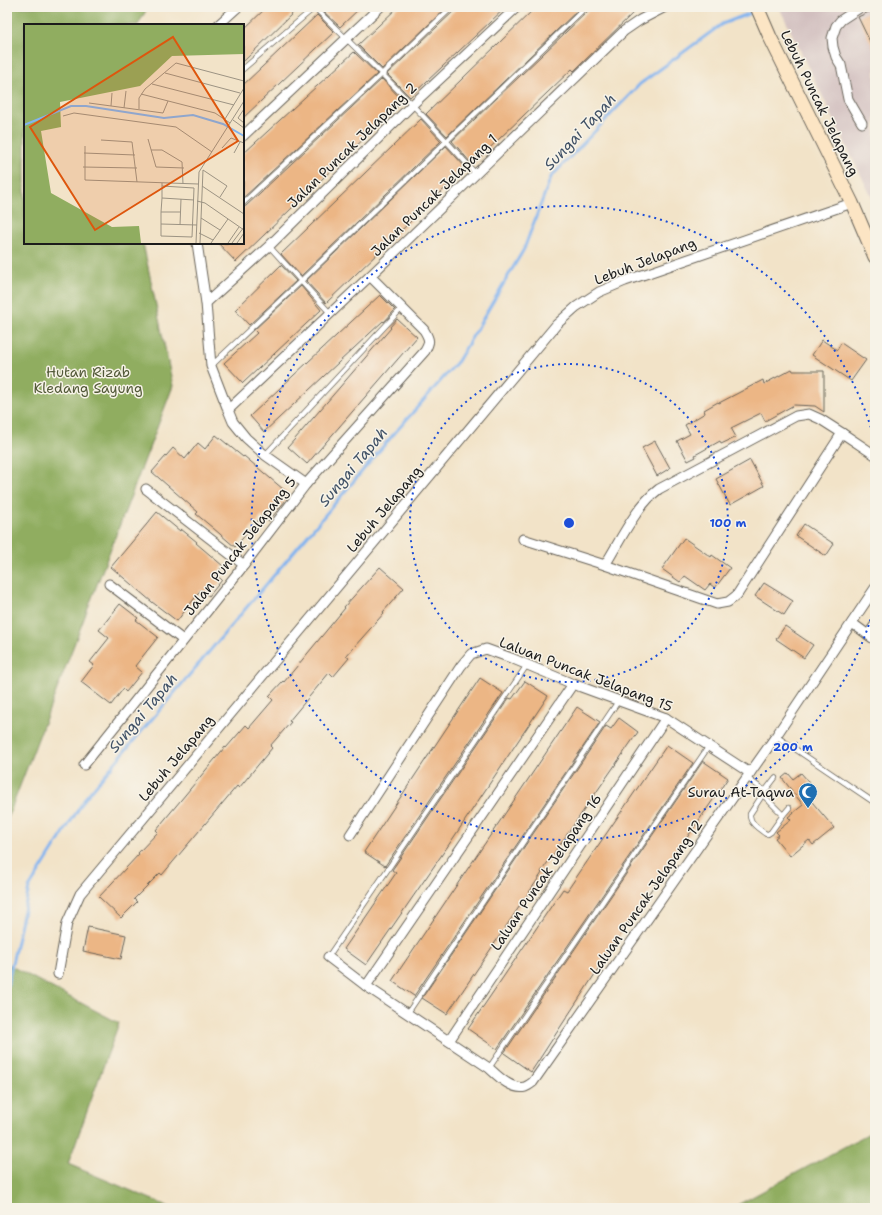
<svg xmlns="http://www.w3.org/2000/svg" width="882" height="1215" font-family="'Shantell Sans',sans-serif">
<rect width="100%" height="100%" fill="#f7f3e8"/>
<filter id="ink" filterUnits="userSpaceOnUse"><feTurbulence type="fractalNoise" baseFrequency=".025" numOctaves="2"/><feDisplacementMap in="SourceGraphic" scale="8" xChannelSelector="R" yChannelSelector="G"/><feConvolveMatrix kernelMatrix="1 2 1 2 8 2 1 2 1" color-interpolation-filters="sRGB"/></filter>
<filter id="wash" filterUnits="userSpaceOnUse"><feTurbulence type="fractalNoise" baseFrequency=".012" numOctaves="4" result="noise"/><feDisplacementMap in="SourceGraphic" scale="16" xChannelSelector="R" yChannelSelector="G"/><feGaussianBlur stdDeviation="0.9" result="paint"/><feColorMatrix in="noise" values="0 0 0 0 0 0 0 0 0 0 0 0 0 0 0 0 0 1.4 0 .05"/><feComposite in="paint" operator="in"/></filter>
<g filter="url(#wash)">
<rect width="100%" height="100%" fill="#f2e3c8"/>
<!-- industrial -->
<path fill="#d2bfbf" d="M779 7H875V204Z"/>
<!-- forest -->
<g fill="#90ad60" stroke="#56643e">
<path d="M7 7H148L138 25H25V243H143L173 386 7 820Z"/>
<path d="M7 964 119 1023 68 1164 172 1208H7Z"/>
<path d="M875 1130V1208H732Z"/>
</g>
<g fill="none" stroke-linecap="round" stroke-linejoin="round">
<!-- stream -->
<path stroke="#82b4ef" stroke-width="3" d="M7 986 29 888 86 797 386 443 458 361 524 249 551 177 640 84 722 24 756 11"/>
</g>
<g id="blocks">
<!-- building -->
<g fill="#ecb685">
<path d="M267 7H299L243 62V30Z"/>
<path d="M326 7H361L340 27 322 10Z"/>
<path d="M398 7H447L382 69 358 45Z"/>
<path d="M456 7H506L410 97 387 74 455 10Z"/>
<path d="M536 7H581L447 136 426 114Z"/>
<path d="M590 7H639L574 71 572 69 474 163 473 162 471 163 452 141 589 10Z"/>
<path d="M875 9V52L858 17Z"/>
<path d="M317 15 334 32 243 118V85Z"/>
<path d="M354 52 377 74 243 198V154Z"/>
<path d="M382 79 403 101 236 262 218 243H243V207L246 206Z"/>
<path d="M421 119 441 141 301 276 281 254Z"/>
<path d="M446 146 466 168 326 303 306 281Z"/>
<path d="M281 265 296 281 249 325 235 310Z"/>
<path d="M301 286 321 310 243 383 224 363 257 333 254 330Z"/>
<path d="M380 295 395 310 384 322 383 321 264 432 250 416Z"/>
<path d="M397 319 417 337 307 464 288 447 391 328 390 327Z"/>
<path d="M822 340 837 350 841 343 866 360 851 381 812 355Z"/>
<path d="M792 369 793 371H824V412L815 406 794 405 765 421 761 413 731 428 736 437 721 444 720 441 695 455 696 457 688 461 677 441 690 434 685 425 705 413 704 410 718 402 719 403 763 380 764 384Z"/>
<path d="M216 435 243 457 244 456 290 495 269 521 262 516 235 547 213 528 196 514 198 512 152 472 173 448 185 459 198 443 205 449Z"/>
<path d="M655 441 670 468 657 476 642 448Z"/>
<path d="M750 460 764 486 730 505 716 479Z"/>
<path d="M157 512 180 531 181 529 197 542 196 543 223 566 216 575 222 580 209 596 201 590 177 621 152 602 111 567Z"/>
<path d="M804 524 834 544 826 556 796 536Z"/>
<path d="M684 538 711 557 712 555 730 568 715 588 710 584 705 590 685 576 680 582 662 569Z"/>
<path d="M380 567 404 588 383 612 384 613 370 629 346 656 349 658 333 677 329 673 289 721 291 722 270 746 272 748 239 788 237 786 162 875 160 873 134 899 137 902 121 918 99 897 139 854 138 853 158 832 156 830 225 747 226 748 246 725 249 728 273 700 269 696 283 681 284 682 345 608 344 607Z"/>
<path d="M764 583 793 601 784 615 755 596Z"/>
<path d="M120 604 138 618 136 620 158 637 135 666 142 672 126 692 123 689 111 705 81 682 94 665 90 662 109 638 99 630Z"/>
<path d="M785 626 813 645 804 658 776 639Z"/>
<path d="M480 678 503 693 385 866 364 852Z"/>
<path d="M525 681 548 696 452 840 366 965 344 949 396 873 392 870 509 698 512 699Z"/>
<path d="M577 707 600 722 414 996 392 981Z"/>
<path d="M619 718 638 732 541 872 542 873 447 1014 422 998 606 726 611 729Z"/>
<path d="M667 745 693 763 497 1049 468 1029 563 889 567 891Z"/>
<path d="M703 761 728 778 629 922 531 1072 504 1053Z"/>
<path d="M788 773 793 779 801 773 815 789 807 796 834 828 813 845 809 840 790 856 775 838 779 835 776 832 791 820 788 817 803 805 782 778Z"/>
<path d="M88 927 126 935 121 959 83 951Z"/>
</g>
</g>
</g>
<g filter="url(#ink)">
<use href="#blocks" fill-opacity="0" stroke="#676258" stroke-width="1"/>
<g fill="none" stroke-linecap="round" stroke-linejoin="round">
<defs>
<g id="lane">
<path d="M314 7C369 61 425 115 475 173"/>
<path d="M243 69 315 7"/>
<path d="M243 203 382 74 452 7"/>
<path d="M269 246 330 313"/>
<path d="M211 366 301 281 586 7"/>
<path d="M265 455 402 308"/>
<path d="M776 736 875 803"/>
<path d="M747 778 765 791 775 778"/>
<path d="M763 795 783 815 771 832 768 834H766C759 829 749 823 750 814L765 791"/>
<path d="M783 815 789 808"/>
<path d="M328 957 527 665"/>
<path d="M407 1014 619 700"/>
<path d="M489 1068 709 746"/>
</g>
<g id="street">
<path d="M861 7 841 20 836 26 832 38 833 47 836 57 841 65 848 99 862 123"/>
<path d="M218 25 238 7"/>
<path d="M243 136 380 7"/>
<path d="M197 243 206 303 211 366 228 410 233 422 246 438 265 455 306 484"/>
<path d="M206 303 269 246 412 105 517 7"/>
<path d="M228 410 370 276 624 31 640 20 665 7"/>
<path d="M146 489 244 565"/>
<path d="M523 539 605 565 717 604 728 602 737 595 842 433"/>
<path d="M605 565C620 541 636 506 659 489L796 416 809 414 820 419 842 433 875 455"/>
<path d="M109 584 183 640"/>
<path d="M852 623 875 640"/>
<path d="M868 635 875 625"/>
<path d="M84 765 244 565 306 484 425 351C430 342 430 340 424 330L370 276"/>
<path d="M350 835 461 666 471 654 486 649 511 658 573 684 666 718 750 773"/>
<path d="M328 957 366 986 489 1068C498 1076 511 1090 525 1087 527 1086 531 1084 533 1082L776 736 875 588"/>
<path d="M58 974 67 923 80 894 557 324 576 307 599 292 625 281 852 203"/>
<path d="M366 986 573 684"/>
<path d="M449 1041 666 718"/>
</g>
<path id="secondary" d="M757 7 770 37 852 203 875 257"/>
</defs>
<!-- lane casing -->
<use href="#lane" stroke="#676258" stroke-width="6"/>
<!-- street casing -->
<use href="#street" stroke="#676258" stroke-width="11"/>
<!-- secondary casing -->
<use href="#secondary" stroke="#676258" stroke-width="15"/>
<!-- lane -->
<use href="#lane" stroke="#fff" stroke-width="4.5"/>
<!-- street -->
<use href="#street" stroke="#fff" stroke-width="9"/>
<!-- secondary -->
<use href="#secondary" stroke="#fce5c4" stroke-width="13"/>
</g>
</g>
<!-- distance rings -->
<g fill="none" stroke="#1d4ed8" stroke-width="2" stroke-dasharray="2 4">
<circle cx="569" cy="523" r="159"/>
<path d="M874 608A317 317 0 1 1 874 438"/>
</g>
<!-- icons -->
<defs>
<symbol id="mosque-pin" viewBox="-11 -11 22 30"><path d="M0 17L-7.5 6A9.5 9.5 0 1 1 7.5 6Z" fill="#1f6fb2" stroke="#f7f3e8"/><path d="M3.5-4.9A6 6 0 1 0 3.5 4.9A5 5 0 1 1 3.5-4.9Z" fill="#fff"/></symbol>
</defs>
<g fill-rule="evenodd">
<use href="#mosque-pin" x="797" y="781" width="22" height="30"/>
</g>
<g text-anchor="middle" stroke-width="3" stroke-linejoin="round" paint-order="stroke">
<!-- street labels -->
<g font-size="14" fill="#1c1c1c" stroke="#f7f3e8">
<text transform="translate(820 103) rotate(64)" y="5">Lebuh Puncak Jelapang</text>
<text transform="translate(352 145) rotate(-44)" y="5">Jalan Puncak Jelapang 2</text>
<text transform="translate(434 195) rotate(-44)" y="5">Jalan Puncak Jelapang 1</text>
<text transform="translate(645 261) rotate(-21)" y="5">Lebuh Jelapang</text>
<text transform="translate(384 509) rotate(-50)" y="5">Lebuh Jelapang</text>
<text transform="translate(240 546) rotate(-52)" y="5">Jalan Puncak Jelapang 5</text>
<text transform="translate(586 674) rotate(21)" y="5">Laluan Puncak Jelapang 15</text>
<text transform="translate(176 758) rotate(-50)" y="5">Lebuh Jelapang</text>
<text transform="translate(546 872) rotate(-56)" y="5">Laluan Puncak Jelapang 16</text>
<text transform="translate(646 897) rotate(-55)" y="5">Laluan Puncak Jelapang 12</text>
</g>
<!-- park labels -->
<g font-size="14" fill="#525938" stroke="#f7f3e8">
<text x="88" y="377">Hutan Rizab<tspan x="88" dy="16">Kledang Sayung</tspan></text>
</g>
<!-- poi labels -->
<g font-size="14" fill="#1c1c1c" stroke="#f7f3e8" text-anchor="end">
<text x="794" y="797">Surau At-Taqwa</text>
</g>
<!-- water labels -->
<g font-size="15" font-style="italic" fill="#405166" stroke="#f7f3e8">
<text transform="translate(580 132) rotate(-47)" y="5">Sungai Tapah</text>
<text transform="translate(353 467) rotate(-50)" y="5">Sungai Tapah</text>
<text transform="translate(143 713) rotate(-50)" y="5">Sungai Tapah</text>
</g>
</g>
<!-- overview -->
<g transform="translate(24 24)">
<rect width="220" height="220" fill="#f2e3c8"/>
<path d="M0 1H220V30L148 32 116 62 36 78 37 103 17 107 27 169 88 203 115 202 117 219H0Z" fill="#90ad60"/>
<path fill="none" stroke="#82b4ef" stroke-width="2" d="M0 101 47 82H62L140 94 169 91 199 100 220 112"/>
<path fill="none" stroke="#9c9383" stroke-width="1" d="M141 49 216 69M128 60 210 81M117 70 191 89 206 99M65 79 139 89 144 77M87 82 88 69M100 84 102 67M115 85V74L121 65 152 39 220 57M220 85 214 94 220 99M39 92 50 89 152 103 188 128M201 95 220 64M209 96 220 104M124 115 132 143 160 144M77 116 108 118 113 158M61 122V156L174 160M198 124 207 114 220 119M127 126H138L158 138 159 160M60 129 111 131M210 129 216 118M59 143 113 144M179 146 203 162 196 173M138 162 170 164 168 213 137 212V188L138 174V159M178 162 220 190M138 174 170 176M173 177 181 179 220 206M137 188H156M177 194 196 206M137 200 173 201M156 201 157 175M175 209 189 216M172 219 175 148 220 77M176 219 179 146M187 219 204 195M204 219 215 203M208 219 220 203M213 219 220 209"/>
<path fill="#de560d" fill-opacity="0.15" stroke="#de560d" stroke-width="2" d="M149 13 214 117 71 206 6 103Z"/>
<rect width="220" height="220" fill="none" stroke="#1c1c1c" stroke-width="2"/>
</g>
<circle cx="569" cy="523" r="6" fill="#1d4ed8" stroke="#f7f3e8" stroke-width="2"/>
<g font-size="12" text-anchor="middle" font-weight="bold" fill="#1d4ed8" stroke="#f7f3e8" stroke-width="3" stroke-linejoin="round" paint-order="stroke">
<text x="728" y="527">100 m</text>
<text x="793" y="751">200 m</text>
</g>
<!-- margin -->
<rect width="882" height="1215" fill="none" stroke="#f7f3e8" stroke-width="24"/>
</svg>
